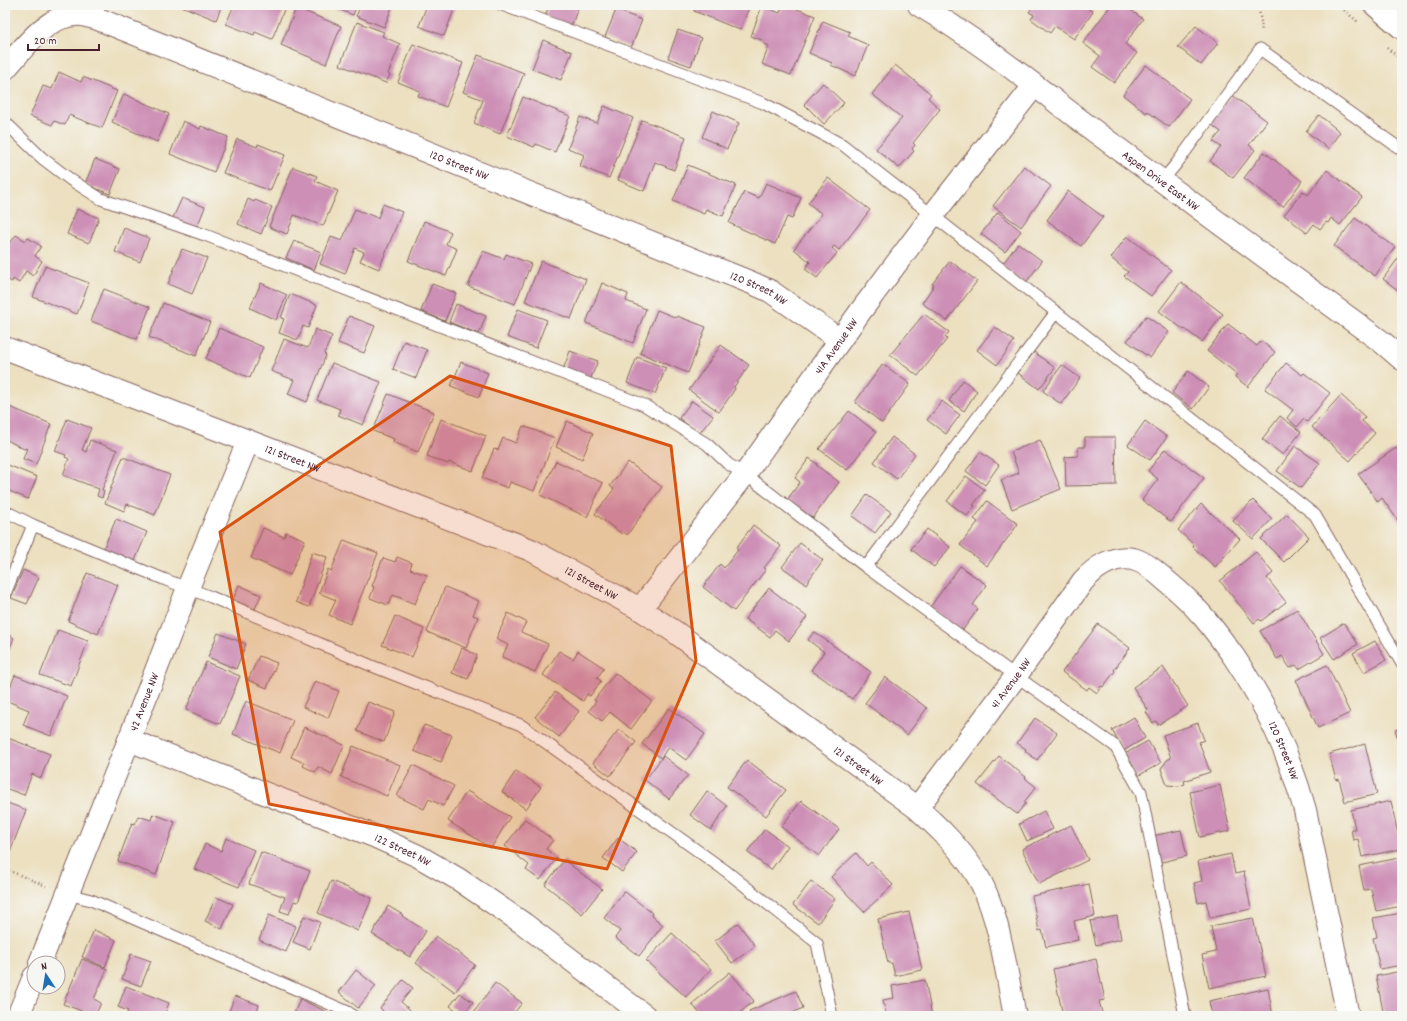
<svg xmlns="http://www.w3.org/2000/svg" width="1407" height="1021" font-family="Dekko,sans-serif">
<rect width="100%" height="100%" fill="#f6f6f2"/>
<filter id="ink" filterUnits="userSpaceOnUse"><feTurbulence type="fractalNoise" baseFrequency=".025" numOctaves="2"/><feDisplacementMap in="SourceGraphic" scale="8" xChannelSelector="R" yChannelSelector="G"/><feConvolveMatrix kernelMatrix="1 2 1 2 8 2 1 2 1" color-interpolation-filters="sRGB"/></filter>
<filter id="wash" filterUnits="userSpaceOnUse"><feTurbulence type="fractalNoise" baseFrequency=".012" numOctaves="4" result="noise"/><feDisplacementMap in="SourceGraphic" scale="16" xChannelSelector="R" yChannelSelector="G"/><feGaussianBlur stdDeviation="0.9" result="paint"/><feColorMatrix in="noise" values="0 0 0 0 0 0 0 0 0 0 0 0 0 0 0 0 0 1.4 0 .05"/><feComposite in="paint" operator="in"/></filter>
<g filter="url(#wash)">
<rect width="100%" height="100%" fill="#ece0c0"/>
<g id="blocks">
<!-- building -->
<g fill="#cd8fb6">
<path d="M179 5H222L216 20Z"/>
<path d="M234 5H286L272 39 255 32 254 35 226 24Z"/>
<path d="M327 5H357L353 15Z"/>
<path d="M361 5H393L384 27 356 16Z"/>
<path d="M427 5H451L455 7 444 36 419 26Z"/>
<path d="M549 5H579L571 27 545 17Z"/>
<path d="M696 5H750L740 30 694 11Z"/>
<path d="M783 5H787L815 16 791 75 762 64 769 46 763 43 764 41 751 36 762 6 780 13Z"/>
<path d="M1034 5H1083L1093 12 1074 39 1055 26 1050 33 1031 19 1034 15 1029 12Z"/>
<path d="M1111 5H1124L1143 19 1125 44 1137 53 1114 83 1092 67 1100 56 1083 43Z"/>
<path d="M296 8 341 26 326 64 281 45Z"/>
<path d="M616 10 642 20 631 48 605 37Z"/>
<path d="M823 21 850 32 848 36 868 45 855 76 831 65 832 63 809 53Z"/>
<path d="M357 22 384 32 382 36 400 44 388 74 390 75 386 83 340 65Z"/>
<path d="M1196 26 1218 43 1201 65 1178 47Z"/>
<path d="M678 30 701 38 691 66 668 58Z"/>
<path d="M543 40 572 52 561 80 532 69Z"/>
<path d="M413 44 463 63 446 107 418 96 420 91 398 82Z"/>
<path d="M478 55 524 73 500 134 474 123 483 100 463 92Z"/>
<path d="M895 65 931 94 928 98 940 109 913 143 915 145 912 149 914 151 899 168 876 149 902 118 872 94Z"/>
<path d="M1146 65 1190 99 1169 127 1147 111 1146 113 1123 95Z"/>
<path d="M59 72 81 82 83 77 117 91 102 128 69 115 65 125 54 121 52 125 30 116 43 86 52 89Z"/>
<path d="M823 83 844 103 824 124 804 104Z"/>
<path d="M124 94 169 114 157 142 112 122Z"/>
<path d="M1232 95 1267 121 1249 145 1255 150 1233 178 1210 161 1221 147 1213 141 1221 132 1210 123Z"/>
<path d="M523 97 570 116 555 152 536 144 534 147 507 136Z"/>
<path d="M604 106 633 118 609 178 580 166 584 155 568 148 580 117 597 123Z"/>
<path d="M713 111 739 123 727 149 702 137Z"/>
<path d="M1319 115 1340 132 1328 149 1306 131Z"/>
<path d="M642 120 686 137 674 170 655 162 644 191 618 180Z"/>
<path d="M183 121 200 129 201 126 228 137 214 172 170 154Z"/>
<path d="M237 139 257 147 258 144 285 155 270 191 223 173Z"/>
<path d="M1264 152 1302 181 1283 207 1244 178Z"/>
<path d="M95 159 120 169 110 194 85 184Z"/>
<path d="M688 165 736 185 723 216 706 209 704 214 673 201Z"/>
<path d="M1024 166 1051 186 1021 227 993 206Z"/>
<path d="M293 167 317 176 315 181 338 191 323 226 294 215 287 234 269 227Z"/>
<path d="M1327 170 1362 197 1340 225 1331 218 1328 223 1326 222 1320 229 1314 224 1307 233 1284 215 1303 191 1308 195Z"/>
<path d="M828 178 870 210 839 250 834 246 832 248 837 253 817 278 805 269 810 262 794 249 822 214 808 203Z"/>
<path d="M766 183 801 198 792 219 787 217 775 244 729 223 744 192 759 198Z"/>
<path d="M1068 191 1103 217 1081 246 1047 220Z"/>
<path d="M182 198 205 207 196 230 172 220Z"/>
<path d="M248 199 254 202 255 200 272 207 261 234 238 224Z"/>
<path d="M383 204 402 212 379 269 360 261 364 252 355 248 345 274 320 264 331 237 342 241 355 209 378 218Z"/>
<path d="M77 209 99 218 89 243 67 234Z"/>
<path d="M998 212 1021 231 1005 252 981 234Z"/>
<path d="M1355 218 1395 247 1375 276 1334 246Z"/>
<path d="M424 221 451 232 446 244 457 249 446 276 408 261Z"/>
<path d="M124 228 149 238 140 262 115 252Z"/>
<path d="M16 235 26 241 28 238 41 246 35 256 42 261 33 276 26 271 19 283 13 279 12 282 5 278V239L11 242Z"/>
<path d="M1127 236 1171 270 1151 296 1124 276 1128 272 1111 258Z"/>
<path d="M294 241 321 252 314 270 286 258Z"/>
<path d="M1018 243 1042 261 1025 284 1001 266Z"/>
<path d="M182 249 207 258 192 294 168 284Z"/>
<path d="M483 251 504 259 506 254 531 264 515 304 468 286Z"/>
<path d="M1402 253V293L1383 279Z"/>
<path d="M541 261 586 279 571 319 525 301Z"/>
<path d="M950 261 977 281 947 321 922 303 934 285 932 284Z"/>
<path d="M45 266 89 283 77 314 33 297Z"/>
<path d="M1181 282 1223 314 1202 342 1185 329 1184 330 1159 311Z"/>
<path d="M261 283 287 295 276 320 250 308Z"/>
<path d="M602 283 628 294 626 301 646 309 633 343 613 335V334L586 323Z"/>
<path d="M432 284 456 293 445 321 421 311Z"/>
<path d="M104 289 150 307 137 339 91 321Z"/>
<path d="M290 294 317 305 308 328 303 326 298 340 279 333 284 319 281 318Z"/>
<path d="M163 303 210 322 196 356 149 337Z"/>
<path d="M456 304 486 316 479 334 449 322Z"/>
<path d="M518 309 547 320 536 348 507 337Z"/>
<path d="M657 310 677 318V316L706 327 688 373 640 353Z"/>
<path d="M924 314 949 332 945 337 947 339 918 376 890 355Z"/>
<path d="M349 316 375 326 364 353 338 343Z"/>
<path d="M1146 316 1169 332 1150 358 1127 341Z"/>
<path d="M1228 324 1257 346 1261 341 1275 352 1248 387 1235 377 1237 374 1207 351Z"/>
<path d="M995 327 1014 341 997 365 977 350Z"/>
<path d="M219 328 263 347 250 378 206 359Z"/>
<path d="M315 329 332 336 324 354 326 355 307 402 288 394 294 380 271 371 284 339 308 348Z"/>
<path d="M404 341 427 350 416 378 393 369Z"/>
<path d="M721 345 749 365 734 387 735 389 719 412 689 390Z"/>
<path d="M570 351 598 361 590 380 563 370Z"/>
<path d="M1034 352 1055 368 1039 389 1018 373Z"/>
<path d="M637 357 666 368 655 394 627 383Z"/>
<path d="M461 362 488 373 479 397 451 386Z"/>
<path d="M332 363 381 382 363 425 338 415 340 409 317 400Z"/>
<path d="M1286 363 1302 375 1304 373 1330 393 1307 422 1304 419 1297 427 1287 418 1293 410 1265 389Z"/>
<path d="M883 364 910 384 882 423 855 402Z"/>
<path d="M1062 365 1080 378 1061 404 1043 391Z"/>
<path d="M1188 371 1209 387 1193 409 1172 393Z"/>
<path d="M963 380 977 391 964 411 949 401Z"/>
<path d="M388 394 434 412 418 452 393 442 394 439 373 431Z"/>
<path d="M1341 395 1365 417 1362 421 1375 433 1350 461 1312 427Z"/>
<path d="M692 401 713 416 699 434 679 418Z"/>
<path d="M942 401 960 415 946 434 927 420Z"/>
<path d="M5 405 51 424 36 464 23 459 27 448 24 449 5 439Z"/>
<path d="M849 411 876 432 847 470 819 449Z"/>
<path d="M1280 416 1301 432 1283 455 1262 439Z"/>
<path d="M67 419 91 428 82 450 86 452 90 440 117 450 102 490 104 491 102 498 97 496 99 489 63 475 69 459 65 457 66 455 55 451Z"/>
<path d="M441 419 486 436 473 471 449 462 448 464 427 456Z"/>
<path d="M567 421 593 433 582 459 556 447Z"/>
<path d="M1145 421 1167 437 1150 460 1128 445Z"/>
<path d="M523 426 555 438 534 491 510 482 508 488 482 478 494 449 498 450 503 438 516 443Z"/>
<path d="M892 437 915 454 897 479 874 462Z"/>
<path d="M1085 437H1115L1116 485 1066 486 1065 457 1078 456V447H1085Z"/>
<path d="M1040 440 1061 489 1012 509 1001 480 1019 473 1011 452Z"/>
<path d="M1295 446 1320 463 1301 488 1277 471Z"/>
<path d="M1396 448 1402 457V520L1399 522 1382 498 1378 502 1358 474Z"/>
<path d="M1165 449 1204 478 1171 522 1142 500 1158 479 1148 471Z"/>
<path d="M980 452 999 465 985 485 966 471Z"/>
<path d="M123 457 170 475 155 515 127 504 124 511 105 503Z"/>
<path d="M809 458 817 464 816 465 839 482 813 518 787 500 800 482 795 478Z"/>
<path d="M556 461 603 483 587 517 540 495Z"/>
<path d="M628 462 662 487 627 535 624 532 622 534 595 514 614 489 610 486Z"/>
<path d="M8 465 37 477 28 499 5 489V473Z"/>
<path d="M966 476 985 490 973 505 975 506 967 516 947 501Z"/>
<path d="M867 495 891 512 875 533 852 516Z"/>
<path d="M1253 500 1272 519 1253 539 1233 521Z"/>
<path d="M987 501 1018 524 987 566 960 545 978 522 974 519Z"/>
<path d="M1201 504 1240 539 1215 567 1193 547 1194 545 1178 530Z"/>
<path d="M1287 514 1309 537 1284 562 1261 539Z"/>
<path d="M116 519 147 532 134 563 103 550Z"/>
<path d="M753 525 781 546 764 568 766 569 734 611 703 587 720 564 724 568 738 550 736 548Z"/>
<path d="M263 528 284 537 286 532 305 540 290 575 251 558Z"/>
<path d="M927 529 950 547 934 567 911 549Z"/>
<path d="M344 540 378 553 350 624 329 615 336 600 319 593 328 569 331 571Z"/>
<path d="M800 543 823 560 806 584 782 567Z"/>
<path d="M312 552 327 557 309 607 296 602Z"/>
<path d="M1256 552 1273 573 1267 578 1286 602 1261 621 1259 619 1254 623 1220 581Z"/>
<path d="M397 557 412 563 410 569 427 575 415 604 393 595 388 605 370 598 374 587 372 586 383 558 395 562Z"/>
<path d="M960 566 987 585 973 605 978 609 962 631 930 607Z"/>
<path d="M23 570 39 577 27 604 11 598Z"/>
<path d="M87 573 118 585 98 634 68 621Z"/>
<path d="M239 585 261 595 254 611 232 602Z"/>
<path d="M445 587 479 601 473 615 478 617 466 648 427 632Z"/>
<path d="M769 588 807 617 789 641 775 630 770 637 745 619Z"/>
<path d="M1297 609 1324 654 1299 669 1296 665 1290 668 1282 656 1277 659 1260 631Z"/>
<path d="M508 613 526 622 521 632 548 644 535 672 502 657 508 645 496 639Z"/>
<path d="M395 616 424 629 412 657 382 645Z"/>
<path d="M1344 623 1358 644 1334 659 1320 638Z"/>
<path d="M1098 624 1130 648 1114 670 1115 671 1103 687 1101 686 1097 693 1089 687 1087 690 1062 672Z"/>
<path d="M58 630 88 641 71 686 40 675Z"/>
<path d="M814 632 871 672 852 699 811 670 824 652 808 640Z"/>
<path d="M5 633 14 638 5 660Z"/>
<path d="M218 633 246 644 236 669 208 657Z"/>
<path d="M1375 641 1386 660 1364 672 1353 653Z"/>
<path d="M462 648 477 655 468 679 452 673Z"/>
<path d="M559 651 573 659 578 651 604 668 597 678 601 681 590 696 587 694 583 701 543 675Z"/>
<path d="M259 656 277 663 267 688 248 680Z"/>
<path d="M206 662 240 676 220 724 186 710Z"/>
<path d="M1327 665 1350 713 1318 728 1296 680Z"/>
<path d="M1163 667 1188 706 1158 725 1156 721 1153 723 1146 712 1148 710 1133 687Z"/>
<path d="M615 673 652 701 631 729 610 712 602 721 589 711 596 701 594 700Z"/>
<path d="M15 675 67 696 51 736 23 725 29 710 5 700Z"/>
<path d="M885 677 927 708 907 735 865 703Z"/>
<path d="M315 681 339 691 328 718 303 707Z"/>
<path d="M555 692 579 711 559 737 535 717Z"/>
<path d="M246 701 293 720 280 753 233 734Z"/>
<path d="M368 702 395 712 384 742 357 731Z"/>
<path d="M669 708 705 734 686 760 668 747 661 758 642 744Z"/>
<path d="M1134 717 1145 738 1123 751 1112 730Z"/>
<path d="M1035 718 1057 733 1037 760 1025 751 1026 749 1017 743Z"/>
<path d="M1198 723 1204 740 1199 742 1210 772 1184 781 1185 784 1179 786 1167 785 1161 769 1167 760 1171 758 1163 735Z"/>
<path d="M424 725 452 735 441 762 414 751Z"/>
<path d="M304 727 344 745 332 774 318 767 315 772 303 766 304 763 291 757Z"/>
<path d="M1402 728V750L1395 730Z"/>
<path d="M619 729 636 742 610 776 593 763Z"/>
<path d="M5 737 50 754 41 778 32 774 24 795 5 788Z"/>
<path d="M1148 741 1161 763 1136 777 1123 755Z"/>
<path d="M1365 744 1377 794 1345 802 1339 779 1336 780 1329 754Z"/>
<path d="M353 746 400 765 387 796 341 777Z"/>
<path d="M663 756 688 775 669 799 645 780Z"/>
<path d="M999 756 1026 777 1025 778 1036 787 1024 802 1026 803 1017 814 977 784Z"/>
<path d="M747 760 786 790 766 816 727 787Z"/>
<path d="M413 765 454 786 443 806 429 799 424 809 397 796Z"/>
<path d="M516 771 541 787 526 809 502 792Z"/>
<path d="M1220 785 1230 831 1200 837 1190 792Z"/>
<path d="M467 791 510 817 491 848 448 821Z"/>
<path d="M707 791 727 806 711 830 690 815Z"/>
<path d="M801 801 839 829 819 856 781 827Z"/>
<path d="M1391 801 1401 849 1362 857 1358 839 1353 840 1351 829H1355L1351 810Z"/>
<path d="M5 802 26 810 9 855 5 853Z"/>
<path d="M1044 811 1053 829 1027 841 1019 824Z"/>
<path d="M153 814 175 822 156 875 118 861 132 823 135 824 138 816 151 820Z"/>
<path d="M525 819 553 840 546 849 557 858 540 880 526 870 529 865 505 846Z"/>
<path d="M1071 825 1088 860 1039 884 1022 849Z"/>
<path d="M765 829 788 846 771 870 747 852Z"/>
<path d="M1181 830 1187 856 1158 863 1152 836Z"/>
<path d="M226 838 254 850 239 887 194 869 205 844 221 851Z"/>
<path d="M618 838 637 852 622 872 603 858Z"/>
<path d="M261 852 310 871 298 902 294 901 289 914 280 911 285 897 249 884Z"/>
<path d="M856 853 867 866 871 862 893 885 864 912 831 877Z"/>
<path d="M1231 854 1235 874 1244 872 1251 909 1210 918 1206 901 1198 903 1194 883 1202 881 1198 861Z"/>
<path d="M1399 858 1402 870V906L1376 911 1371 889 1364 890 1359 866Z"/>
<path d="M564 860 602 889 582 914 545 885Z"/>
<path d="M331 881 372 898 358 931 318 913Z"/>
<path d="M811 881 835 899 818 923 793 905Z"/>
<path d="M1089 884 1095 916 1074 921 1078 940 1046 947 1042 930 1039 931 1032 896Z"/>
<path d="M624 891 652 913 651 915 663 925 639 956 615 938 620 931 604 918Z"/>
<path d="M216 897 233 904 222 929 205 921Z"/>
<path d="M388 906 403 915 402 916 426 931 410 957 372 934Z"/>
<path d="M909 912 922 970 895 976 892 963H888L878 919Z"/>
<path d="M1402 913V965L1380 969 1373 938 1377 937 1373 918Z"/>
<path d="M269 915 296 926 286 952 259 940Z"/>
<path d="M304 916 320 922 310 949 293 942Z"/>
<path d="M1117 916 1121 939 1096 945 1090 921Z"/>
<path d="M1253 918 1266 976 1209 988 1202 955 1216 952 1211 926Z"/>
<path d="M738 923 755 946 732 963 715 941Z"/>
<path d="M94 930 116 940 105 967 82 957Z"/>
<path d="M672 933 711 969 686 997 646 961Z"/>
<path d="M436 936 475 965 455 992 416 963Z"/>
<path d="M131 954 151 961 141 986 122 979Z"/>
<path d="M82 959 107 969 94 999 101 1003 95 1016 63 1004Z"/>
<path d="M1096 959 1105 1000 1099 1001 1102 1013 1086 1016H1063L1053 969Z"/>
<path d="M356 970 376 986 358 1008 339 992Z"/>
<path d="M1402 971V1016H1384L1376 976Z"/>
<path d="M730 972 754 1001 736 1016H702L692 1004Z"/>
<path d="M403 980 413 988 401 1002 417 1016H379L383 1011 380 1008Z"/>
<path d="M925 980 932 1016H886L883 1000 894 998 892 986Z"/>
<path d="M495 983 522 1003 515 1012 521 1016H471Z"/>
<path d="M126 986 169 1003 164 1016H126L128 1011 118 1007Z"/>
<path d="M1268 988 1273 1016H1212L1209 1001Z"/>
<path d="M796 991 803 1008 785 1016H751L749 1011Z"/>
<path d="M460 993 473 1002 463 1015 450 1006Z"/>
<path d="M235 996 259 1005 255 1016H227Z"/>
<path d="M300 999 325 1011 322 1016H293Z"/>
</g>
</g>
</g>
<g filter="url(#ink)">
<use href="#blocks" fill-opacity="0" stroke="#83635f" stroke-width="1"/>
<g fill="none" stroke-linecap="round" stroke-linejoin="round">
<defs>
<g id="service">
<path d="M502 5 763 103 843 145 1315 515 1402 664"/>
<path d="M5 122 42 158 71 180 101 199 205 235 644 405 707 444 728 464 745 474 866 567 1016 676 1115 746 1141 792 1185 1016"/>
<path d="M1162 181 1177 163 1260 49 1402 150"/>
<path d="M5 511 33 525 166 580 211 597 372 666 521 725 726 871 817 943 832 1016"/>
<path d="M866 567 1056 312"/>
<path d="M5 594 33 525"/>
<path d="M67 894 91 900 348 1012 353 1016"/>
</g>
<g id="minor">
<path id="s1" d="M919 5C983 43 1041 91 1101 136 1194 205 1288 274 1382 342L1402 359"/>
<path id="s2" d="M5 69C25 47 48 12 82 15 87 16 93 18 98 19L752 283 770 291 840 340"/>
<path d="M5 348 248 441"/>
<path id="s3" d="M640 609 745 474 860 312 932 216 1034 86"/>
<path id="s4" d="M129 740 374 836 418 856 458 879 524 924 645 1016"/>
<path id="s5" d="M917 808 1016 676 1083 581C1095 568 1113 555 1133 559 1148 563 1159 575 1170 584 1197 606 1214 629 1234 657 1267 706 1289 753 1305 810L1348 1016"/>
</g>
<g id="tertiary">
<path id="s6" d="M40 963 129 740 188 588 248 441 531 550 640 609 675 632 917 808C939 828 959 847 975 872 999 909 1006 972 1015 1016"/>
<path d="M18 1016 34 977"/>
</g>
<path id="secondary" d="M1375 5 1402 28"/>
</defs>
<!-- service casing -->
<use href="#service" stroke="#83635f" stroke-width="13"/>
<!-- minor casing -->
<use href="#minor" stroke="#83635f" stroke-width="24"/>
<!-- tertiary casing -->
<use href="#tertiary" stroke="#83635f" stroke-width="24"/>
<!-- secondary casing -->
<use href="#secondary" stroke="#83635f" stroke-width="24"/>
<!-- path -->
<g stroke="#83635f" stroke-width="2.5" stroke-dasharray="1 3" stroke-linecap="butt">
<path d="M1258 5 1262 27 1261 32"/>
<path d="M1338 5 1358 22"/>
<path d="M1387 48 1402 60"/>
<path d="M5 869 46 886"/>
</g>
<!-- service -->
<use href="#service" stroke="#fff" stroke-width="11"/>
<!-- minor -->
<use href="#minor" stroke="#fff" stroke-width="22"/>
<!-- tertiary -->
<use href="#tertiary" stroke="#fff" stroke-width="22"/>
<!-- secondary -->
<use href="#secondary" stroke="#fff" stroke-width="22"/>
</g>
</g>
<!-- marked area -->
<path fill="#d8530f" fill-opacity="0.2" stroke="#d8530f" stroke-width="3" stroke-linejoin="round" d="M450 376 671 446 696 661 607 869 269 804 220 532Z"/>
<g text-anchor="middle" stroke-width="4" stroke-linejoin="round" paint-order="stroke">
<!-- street labels -->
<g font-size="12" fill="#4a1f2b" stroke="#f6f6f2">
<text dy="4" stroke="none"><textPath href="#s2" startOffset="504">120 Street NW</textPath></text>
<text dy="4" stroke="none"><textPath href="#s1" startOffset="299">Aspen Drive East NW</textPath></text>
<text dy="4" stroke="none"><textPath href="#s2" startOffset="828">120 Street NW</textPath></text>
<text dy="4" stroke="none"><textPath href="#s3" startOffset="328">41A Avenue NW</textPath></text>
<text dy="4" stroke="none"><textPath href="#s6" startOffset="610">121 Street NW</textPath></text>
<text dy="4" stroke="none"><textPath href="#s6" startOffset="934">121 Street NW</textPath></text>
<text dy="4" stroke="none"><textPath href="#s5" startOffset="156">41 Avenue NW</textPath></text>
<text dy="4" stroke="none"><textPath href="#s6" startOffset="281">42 Avenue NW</textPath></text>
<text dy="4" stroke="none"><textPath href="#s5" startOffset="587">120 Street NW</textPath></text>
<text dy="4" stroke="none"><textPath href="#s6" startOffset="1258">121 Street NW</textPath></text>
<text dy="4" stroke="none"><textPath href="#s4" startOffset="295">122 Street NW</textPath></text>
</g>
</g>
<!-- margin -->
<rect width="1407" height="1021" fill="none" stroke="#f6f6f2" stroke-width="20"/>
<!-- north arrow -->
<g transform="translate(46 975) rotate(348)"><circle r="19" fill="#f6f6f2" stroke="#b1a0a2"/>
<path d="M0-3L7 15L0 10L-7 15Z" fill="#1f6fb2"/>
<text y="-6" font-size="11" font-weight="bold" text-anchor="middle" fill="#4a1f2b">N</text>
</g>
<!-- scale -->
<path d="M28 44v6h71v-6" fill="none" stroke="#4a1f2b" stroke-width="2"/>
<text x="34" y="44" font-size="12" fill="#4a1f2b" stroke="#f6f6f2" stroke-width="3" paint-order="stroke">20 m</text>
</svg>
